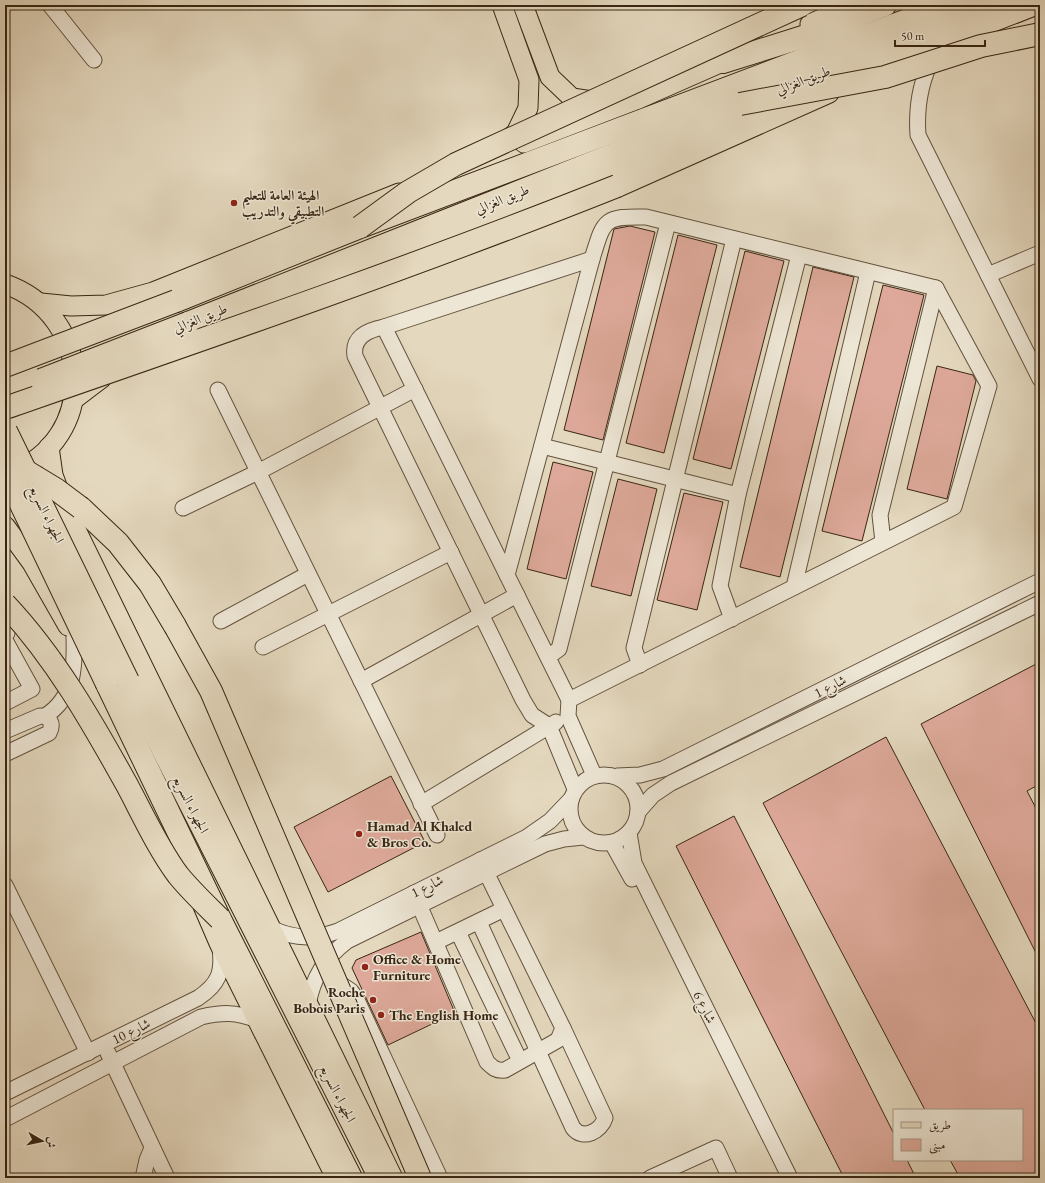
<svg xmlns="http://www.w3.org/2000/svg" width="1045" height="1183" font-family="'EB Garamond',Amiri,serif">
<rect width="100%" height="100%" fill="#e4d8be"/>
<filter id="stains"><feTurbulence type="fractalNoise" baseFrequency=".005" numOctaves="4"/><feColorMatrix values="0 0 0 0 .2 0 0 0 0 .09 0 0 0 0 .02 0 0 0 .5 -.17"/></filter>
<radialGradient id="worn" r=".72"><stop offset=".6" stop-color="#630" stop-opacity="0"/><stop offset="1" stop-color="#630" stop-opacity=".3"/></radialGradient>
<!-- building -->
<g fill="#dea99a" stroke="#382613">
<path d="M630 226 655 232 603 440 564 430 614 229Z"/>
<path d="M678 235 717 245 664 453 626 443Z"/>
<path d="M745 251 784 261 731 469 693 459Z"/>
<path d="M813 267 854 277 780 577 740 567Z"/>
<path d="M883 285 924 295 862 541 822 531Z"/>
<path d="M937 366 973 375 976 381 947 499 907 489Z"/>
<path d="M553 462 593 472 566 579 527 569Z"/>
<path d="M618 479 657 489 631 596 591 586Z"/>
<path d="M684 493 723 502 697 610 657 600Z"/>
<path d="M1040 662V784L1027 791 1040 816V961L921 724Z"/>
<path d="M886 737 1040 1031V1170L1026 1178H960L950 1160H1022V1110H925L763 803Z"/>
<path d="M391 776 425 842 328 892 294 827Z"/>
<path d="M734 816 894 1134V1160H907L916 1178H844L810 1111 676 846Z"/>
<path d="M421 932 455 1013 388 1045 352 968 356 960Z"/>
</g>
<g fill="none" stroke-linecap="round" stroke-linejoin="round">
<defs>
<g id="minor">
<path d="M50 5 94 60"/>
<path d="M933 57C920 82 916 107 918 135L1040 379"/>
<path d="M988 275 1040 253"/>
<path d="M384 327 569 700 568 716 594 775"/>
<path d="M218 390 437 835"/>
<path d="M542 446 738 495"/>
<path d="M183 508 258 472 415 389"/>
<path d="M883 542 880 515 936 288"/>
<path d="M507 575 592 259C604 220 603 216 646 217L936 288 989 386 954 507 569 700"/>
<path d="M794 587 868 272"/>
<path d="M732 619 720 586 738 495 799 255"/>
<path d="M221 621 308 574"/>
<path d="M5 623 7 633 5 635"/>
<path d="M5 640 32 689 5 703"/>
<path d="M263 647 451 552"/>
<path d="M548 657 559 649 668 223"/>
<path d="M640 665 634 648 734 239"/>
<path d="M361 681 517 595"/>
<path d="M45 716C74 698 75 668 74 637"/>
<path d="M5 731 40 716C50 716 54 724 49 733L5 754"/>
<circle cx="604" cy="809" r="34"/>
<path d="M617 776 640 775 663 769 1040 581"/>
<path d="M575 789 549 726 532 715 523 700 355 356C352 337 368 330 384 327L592 259"/>
<path d="M421 804 556 722"/>
<path d="M638 812 653 795 671 783 1040 603"/>
<path d="M629 833 634 863 790 1178"/>
<path d="M612 843 632 879"/>
<path d="M5 885 88 1053"/>
<path d="M414 893 487 1062C493 1068 496 1071 505 1070L558 1040 563 1028 480 860"/>
<path d="M479 922 573 1128C583 1141 601 1131 605 1118L563 1028"/>
<path d="M271 928C293 939 314 940 338 931L527 837 550 821 570 800"/>
<path d="M458 932 520 1061"/>
<path d="M436 942 504 909"/>
<path d="M339 983 351 991 356 998 440 1178"/>
<path d="M308 1005C313 977 325 958 347 941L545 844 564 839 583 837"/>
<path d="M108 1053 167 1178"/>
<path d="M5 1093 198 998C219 984 223 972 220 948"/>
<path d="M5 1119 201 1017C223 1012 236 1012 257 1020"/>
<path d="M143 1178 147 1160 152 1148"/>
<path d="M650 1178 716 1148 730 1178"/>
</g>
<g id="major">
<path d="M502 5 529 80 528 108 516 133 506 141"/>
<path d="M523 5 550 77 572 98 599 102"/>
<path d="M810 24 853 5"/>
<path d="M913 53 1037 5"/>
<path d="M524 143 636 100 736 56"/>
<path d="M5 284C94 315 100 440 10 473"/>
<path d="M41 303 71 306 106 305 153 292 399 193"/>
<path d="M239 316 745 118"/>
<path d="M73 400 102 378"/>
<path d="M49 447 53 475 64 505 393 1178"/>
<path d="M5 526 32 563 68 626"/>
<path d="M203 906 219 943 336 1178"/>
</g>
<g id="highway">
<path d="M723 62 809 35 885 5"/>
<path d="M863 76 927 47"/>
<path d="M617 186 828 92"/>
<path d="M176 301 360 227 947 5"/>
<path d="M188 323 740 104 999 5"/>
<path d="M81 508 118 543 150 584 175 626"/>
<path d="M128 681 380 1178"/>
<path d="M107 684 220 919 351 1178"/>
</g>
</defs>
<!-- minor casing -->
<use href="#minor" stroke="#63523e" stroke-width="17"/>
<!-- major casing -->
<use href="#major" stroke="#382613" stroke-width="21"/>
<!-- highway casing -->
<use href="#highway" stroke="#382613" stroke-width="24"/>
<!-- minor -->
<use href="#minor" stroke="#ede6d5" stroke-width="15"/>
<!-- major -->
<use href="#major" stroke="#e4d8be" stroke-width="19"/>
<!-- highway -->
<use href="#highway" stroke="#e4d8be" stroke-width="22"/>
<defs>
<g id="highway-bridge">
<path d="M740 104 885 77 981 46 1040 34"/>
<path d="M360 227 408 192 456 164 802 5"/>
<path d="M5 366 176 301"/>
<path d="M41 380 188 323"/>
<path d="M5 408C210 337 416 266 617 186"/>
<path d="M6 431 128 681"/>
<path d="M24 470 57 490 81 508"/>
<path d="M5 471 107 684"/>
<path d="M5 604C55 657 92 722 127 785 143 815 158 848 178 875 191 891 206 905 220 919"/>
<path d="M175 626 211 691 420 1178"/>
</g>
</defs>
<!-- highway-bridge casing -->
<use href="#highway-bridge" stroke="#382613" stroke-width="24" stroke-linecap="butt"/>
<!-- highway-bridge -->
<use href="#highway-bridge" stroke="#e4d8be" stroke-width="22"/>
</g>
<!-- markers -->
<g fill="#8f2418" stroke="#ede6d5" stroke-width="1.5">
<circle cx="234" cy="203" r="4"/>
<circle cx="359" cy="834" r="4"/>
<circle cx="365" cy="967" r="4"/>
<circle cx="373" cy="1000" r="4"/>
<circle cx="381" cy="1015" r="4"/>
</g>
<g text-anchor="middle" stroke-width="3" stroke-linejoin="round" paint-order="stroke">
<!-- street labels -->
<g font-size="14" fill="#382613" stroke="#ede6d5">
<text transform="translate(803 80) rotate(-21)" y="5">طريق الغزالي</text>
<text transform="translate(502 199) rotate(-22)" y="5">طريق الغزالي</text>
<text transform="translate(200 318) rotate(-22)" y="5">طريق الغزالي</text>
<text transform="translate(47 514) rotate(64)" y="5">الجهراء السريع</text>
<text transform="translate(830 686) rotate(-27)" y="5">شارع 1</text>
<text transform="translate(191 804) rotate(63)" y="5">الجهراء السريع</text>
<text transform="translate(427 886) rotate(-26)" y="5">شارع 1</text>
<text transform="translate(705 1007) rotate(64)" y="5">شارع 6</text>
<text transform="translate(131 1031) rotate(-26)" y="5">شارع 10</text>
<text transform="translate(338 1093) rotate(63)" y="5">الجهراء السريع</text>
</g>
<!-- poi labels -->
<g font-size="14" font-weight="bold" fill="#382613" stroke="#ede6d5" text-anchor="start">
<text x="242" y="200">الهيئة العامة للتعليم<tspan x="242" dy="16">التطبيقي والتدريب</tspan></text>
<text x="367" y="831">Hamad Al Khaled<tspan x="367" dy="16">&amp; Bros Co.</tspan></text>
<text x="373" y="964">Office &amp; Home<tspan x="373" dy="16">Furniture</tspan></text>
<text x="365" y="997" text-anchor="end">Roche<tspan x="365" dy="16">Bobois Paris</tspan></text>
<text x="389" y="1020">The English Home</text>
</g>
</g>
<!-- margin -->
<rect width="1045" height="1183" fill="none" stroke="#e4d8be" stroke-width="20"/>
<rect x="6" y="6" width="1033" height="1171" fill="none" stroke="#382613" stroke-width="2"/>
<rect x="10" y="10" width="1025" height="1163" fill="none" stroke="#382613"/>
<!-- legend -->
<rect x="893" y="1109" width="130" height="52" fill="#ede6d5" stroke="#a59987"/>
<rect x="901" y="1122" width="20" height="6" fill="#e4d8be" stroke="#a59987"/>
<text x="929" y="1129" font-size="12" fill="#382613">طريق</text>
<rect x="901" y="1139" width="20" height="12" fill="#dea99a" stroke="#a59987"/>
<text x="929" y="1149" font-size="12" fill="#382613">مبنى</text>
<!-- north arrow -->
<g transform="translate(42 1141) rotate(99)" stroke="#ede6d5" stroke-width="3" paint-order="stroke">
<path d="M0-3L7 15L0 10L-7 15Z" fill="#382613"/>
<text y="-6" font-size="11" font-weight="bold" text-anchor="middle" fill="#382613">ش</text>
</g>
<!-- scale -->
<path d="M895 40v6h90v-6" fill="none" stroke="#382613" stroke-width="2"/>
<text x="901" y="40" font-size="12" fill="#382613" stroke="#ede6d5" stroke-width="3" paint-order="stroke">50 m</text>
<rect width="100%" height="100%" filter="url(#stains)"/>
<rect width="100%" height="100%" fill="url(#worn)"/>
</svg>
